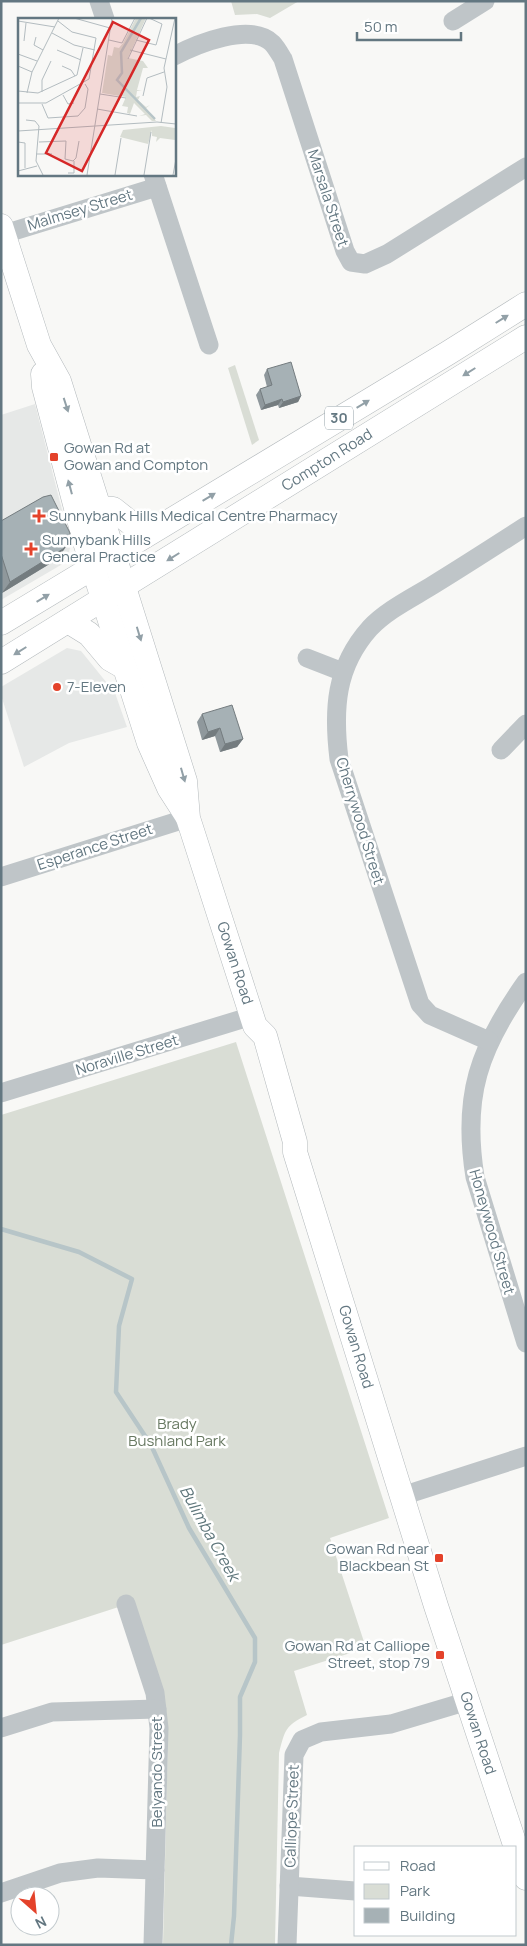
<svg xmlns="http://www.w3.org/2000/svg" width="527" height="1946" font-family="Manrope,sans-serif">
<rect width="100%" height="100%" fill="#f8f8f6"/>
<!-- built -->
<g fill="#e6e8e7">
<path d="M35 404 71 545 66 562 1 600V415Z"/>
<path d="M67 648 81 651 115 693 127 727 69 743 24 767 1 695V687Z"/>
</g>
<!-- green -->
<g fill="#d9ddd5">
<path d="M231 1H299L270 18 257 14 235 15Z"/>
<path d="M235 365 259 440 252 445 228 368Z"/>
<path d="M236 1042 389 1518 330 1538 366 1648 294 1671 307 1715C285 1726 285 1730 279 1753L275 1945H163L168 1736 162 1701 131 1603 1 1645V1115Z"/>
</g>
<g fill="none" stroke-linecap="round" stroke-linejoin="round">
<!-- stream -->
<path stroke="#b7c5c8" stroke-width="4.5" d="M1 1229 79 1252 132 1279 119 1326 116 1392 151 1445 189 1528 255 1638V1662L240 1697V1735L234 1916 231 1945"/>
<defs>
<g id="major">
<path d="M1 226 39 345 59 381 185 781 188 818 255 1026 265 1036 295 1142V1152L436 1606 526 1878"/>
<path d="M43 374 44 387 85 542 149 743 169 788 187 816"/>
<path d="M99 508 113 509 132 524 152 531"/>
<path d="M68 621 89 634 110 659 124 667"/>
<path d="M1 623 448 353 526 304"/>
<path d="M1 662 526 337"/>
</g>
</defs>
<!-- major casing -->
<use href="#major" stroke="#b3b9bc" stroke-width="25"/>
<!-- minor -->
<g stroke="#bfc5c8" stroke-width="19">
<path d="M99 1 105 19"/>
<path d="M453 21 485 1"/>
<path d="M174 56C197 44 250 22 272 43 276 47 280 54 283 59L345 251 351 262 365 264 387 254 526 167"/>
<path d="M153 174 209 345"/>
<path d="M4 234 157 187"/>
<path d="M307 658 343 672"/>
<path d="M501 750 526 724"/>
<path d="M1 877 188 818"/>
<path d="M526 982C479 1048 462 1096 475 1177L526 1343"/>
<path d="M489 1041 430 1015 420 1004 339 759C333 710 335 667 370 628 387 610 412 598 433 585 464 566 495 546 526 526"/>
<path d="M1 1093 252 1016"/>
<path d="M402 1496 526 1456"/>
<path d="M126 1604 155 1693 159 1728 153 1945"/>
<path d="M1 1728 52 1712 157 1709"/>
<path d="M289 1886 355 1891"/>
<path d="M1 1893 60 1873 98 1868 155 1870"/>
<path d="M287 1945 294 1755 302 1740 321 1732 391 1724 468 1701"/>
</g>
<!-- major -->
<use href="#major" stroke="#fff" stroke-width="24"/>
</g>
<!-- wall -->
<g fill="#8f989c">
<path d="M267 369 301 396 298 402 279 408 278 405 261 410 256 395 260 389 267 387 264 375Z"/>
<path d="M1 521 61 554 56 560 2 593 1 589Z"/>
<path d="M202 714 243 739 237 747 220 752 215 736 202 740 197 722Z"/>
</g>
<!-- shaded-wall -->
<g fill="#747c7f">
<path d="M301 396 298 402 279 408 283 402Z"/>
<path d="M282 399 278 405 261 410 265 405Z"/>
<path d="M68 544 61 554 56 560 2 593 10 582Z"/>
<path d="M220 728 215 736 202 740 208 732Z"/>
<path d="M243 739 237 747 220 752 225 744Z"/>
</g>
<!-- building -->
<g fill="#a6b1b5" stroke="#747c7f">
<path d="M291 362 301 396 283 402 282 399 265 405 260 389 272 385 267 369Z"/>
<path d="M51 495 70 533 68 544 63 549 10 582 1 554V521L43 497Z"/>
<path d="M232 705 243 739 225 744 220 728 208 732 202 714Z"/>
</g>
<!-- one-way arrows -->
<defs><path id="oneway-solid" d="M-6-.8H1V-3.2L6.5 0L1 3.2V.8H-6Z" transform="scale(1.25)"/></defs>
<g fill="#92a0a7">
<use href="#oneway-solid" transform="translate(502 319) rotate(-32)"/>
<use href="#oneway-solid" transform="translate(469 372) rotate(148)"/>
<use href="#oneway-solid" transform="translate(363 404) rotate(-31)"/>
<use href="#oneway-solid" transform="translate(66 405) rotate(72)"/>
<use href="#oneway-solid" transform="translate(70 487) rotate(-105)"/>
<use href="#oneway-solid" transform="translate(209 497) rotate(-31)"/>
<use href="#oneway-solid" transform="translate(173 557) rotate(148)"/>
<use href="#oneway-solid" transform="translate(43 598) rotate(-31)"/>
<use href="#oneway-solid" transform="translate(139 634) rotate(73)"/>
<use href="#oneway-solid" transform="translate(20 651) rotate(148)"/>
<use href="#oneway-solid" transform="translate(183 775) rotate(74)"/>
</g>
<!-- markers -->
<g fill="#e4422a" stroke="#fff" stroke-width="2">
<rect x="49" y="452" width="10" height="10" rx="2.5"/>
<path d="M36.5 508.5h5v5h5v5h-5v5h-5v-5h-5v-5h5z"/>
<path d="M28.5 541.5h5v5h5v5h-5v5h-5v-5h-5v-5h5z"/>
<circle cx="57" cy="687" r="5"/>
<rect x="434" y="1553" width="10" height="10" rx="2.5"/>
<rect x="435" y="1650" width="10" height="10" rx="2.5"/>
</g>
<g text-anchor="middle" stroke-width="5" stroke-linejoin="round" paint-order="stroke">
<!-- shield labels -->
<rect fill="#fff" stroke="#92a0a7" stroke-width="1" x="325" y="406.5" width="28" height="23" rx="4"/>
<g font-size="14" font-weight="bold" fill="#637781">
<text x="339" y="423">30</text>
</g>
<!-- street labels -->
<g font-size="15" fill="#637781" stroke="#fff">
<text transform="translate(328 198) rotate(72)" y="5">Marsala Street</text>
<text transform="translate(80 210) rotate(-17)" y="5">Malmsey Street</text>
<text transform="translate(327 460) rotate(-32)" y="5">Compton Road</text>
<text transform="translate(360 821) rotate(73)" y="5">Cherrywood Street</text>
<text transform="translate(95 847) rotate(-18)" y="5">Esperance Street</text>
<text transform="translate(235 963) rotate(72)" y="5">Gowan Road</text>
<text transform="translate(127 1055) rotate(-17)" y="5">Noraville Street</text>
<text transform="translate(492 1232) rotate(74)" y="5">Honeywood Street</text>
<text transform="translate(356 1347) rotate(73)" y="5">Gowan Road</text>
<text transform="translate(478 1733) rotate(72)" y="5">Gowan Road</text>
<text transform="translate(157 1772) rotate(-90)" y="5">Belyando Street</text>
<text transform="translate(292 1816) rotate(-88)" y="5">Calliope Street</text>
</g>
<!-- poi labels -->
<g font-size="15" fill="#637781" stroke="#fff" text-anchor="start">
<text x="64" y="453">Gowan Rd at<tspan x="64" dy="17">Gowan and Compton</tspan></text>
<text x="49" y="521">Sunnybank Hills Medical Centre Pharmacy</text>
<text x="42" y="545">Sunnybank Hills<tspan x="42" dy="17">General Practice</tspan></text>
<text x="67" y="692">7-Eleven</text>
<text x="429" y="1554" text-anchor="end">Gowan Rd near<tspan x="429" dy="17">Blackbean St</tspan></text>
<text x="430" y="1651" text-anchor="end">Gowan Rd at Calliope<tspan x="430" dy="17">Street, stop 79</tspan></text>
</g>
<!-- park labels -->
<g font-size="15" fill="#687962" stroke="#fff">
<text x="177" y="1429">Brady<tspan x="177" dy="17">Bushland Park</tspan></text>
</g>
<!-- water labels -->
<g font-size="16" font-style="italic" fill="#5e767b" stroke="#fff">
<text transform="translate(210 1533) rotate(61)" y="6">Bulimba Creek</text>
</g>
</g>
<!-- overview -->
<g transform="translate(18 18)">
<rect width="158" height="158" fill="#f8f8f6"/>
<path d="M118 0H128L110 40 125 43 130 50H125L119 72 124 73H119L118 79 122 78 120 82 128 89 132 87 128 90 138 103H134L128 97 121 98 127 96 116 85 112 96 109 95 110 89 104 88 108 79 84 75 90 37 94 38 96 29 101 30 105 25ZM143 108 157 110V122L142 120 138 124 139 119 134 118V112L130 126 102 119 105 112Z" fill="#d9ddd5"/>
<path fill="none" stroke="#b7c5c8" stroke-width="2.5" d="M123 0 103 34 104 55 99 62 137 101"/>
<path fill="none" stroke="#b3bcc0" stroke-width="1" d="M56 0 92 10M0 3 37 9M34 15 56 27 77 32M18 19 16 27 25 32M91 22 104 25 117 0M118 22 138 27 144 6 131 0M6 23 8 5M39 32 63 42M112 32 148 41M0 36 19 43M110 41 129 0M0 48 14 54M44 48 53 52 57 58M0 73 20 75 59 57 65 30M24 74V62L33 43M9 75 14 54 41 0M82 76 108 80M45 77 50 86 56 85M125 78 129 60 146 54M0 85H28L71 61 78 20 54 14 40 3M24 86 30 100 60 98 67 90 70 71 67 66M79 91 119 98M8 102 17 103 21 108 18 143 25 157M143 105 149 69 146 50 157 0M0 113 139 104 158 106M0 124 7 125V150M21 124 48 123 47 141 55 143 58 140 61 123M18 136H34M0 153 19 148M50 155H56V143M69 157 94 0M97 157 103 120M126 157 133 114M155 157 158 141"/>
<path fill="#d62828" fill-opacity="0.15" stroke="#d62828" stroke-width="2.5" d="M95 4 131 22 64 153 28 135Z"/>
<rect width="158" height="158" fill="none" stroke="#637781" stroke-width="2.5"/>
</g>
<!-- border -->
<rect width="527" height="1946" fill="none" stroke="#637781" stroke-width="5"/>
<!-- legend -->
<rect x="354" y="1846" width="162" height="90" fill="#ffffff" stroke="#c1c9cd"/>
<rect x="364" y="1862" width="25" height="8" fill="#ffffff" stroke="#c1c9cd"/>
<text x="400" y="1871" font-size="15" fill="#637781">Road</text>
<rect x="364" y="1884" width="25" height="15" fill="#d9ddd5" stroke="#c1c9cd"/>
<text x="400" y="1896" font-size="15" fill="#637781">Park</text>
<rect x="364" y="1908" width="25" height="15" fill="#a6b1b5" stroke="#c1c9cd"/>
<text x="400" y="1921" font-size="15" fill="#637781">Building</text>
<!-- north arrow -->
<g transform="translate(35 1911) rotate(153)"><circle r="24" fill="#ffffff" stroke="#c1c9cd"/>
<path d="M0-4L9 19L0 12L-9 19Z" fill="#e4422a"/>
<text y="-8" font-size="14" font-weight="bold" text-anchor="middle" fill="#637781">N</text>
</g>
<!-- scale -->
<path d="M357 32v8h104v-8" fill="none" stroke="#637781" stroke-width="2.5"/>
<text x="364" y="32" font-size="15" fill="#637781" stroke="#ffffff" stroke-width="4" paint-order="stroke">50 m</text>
</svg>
